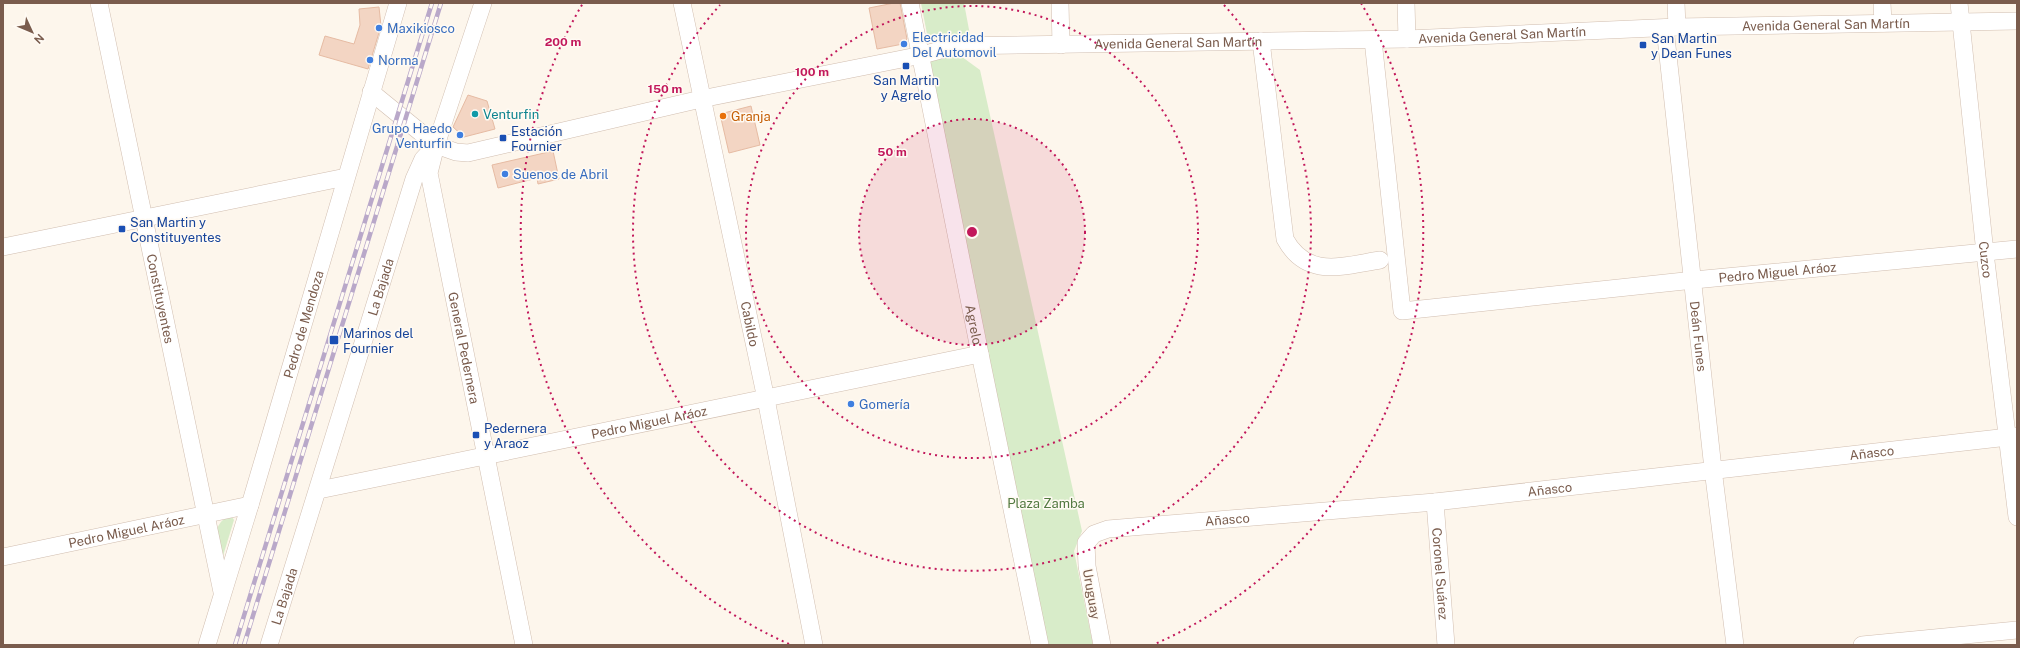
<svg xmlns="http://www.w3.org/2000/svg" width="2020" height="648" font-family="'Public Sans',sans-serif">
<rect width="100%" height="100%" fill="#fdf6ec"/>
<!-- green -->
<g fill="#d8ecc9">
<path d="M921 3H964L970 35 928 39Z"/>
<path d="M958 54 980 70 1082 531 1074 551 1093 645H1048L928 63 933 57Z"/>
<path d="M232 517 234 520 223 556 216 531C220 522 222 518 232 517Z"/>
</g>
<!-- building -->
<g fill="#f3d5c3" stroke="#e6bba3">
<path d="M894 3H900L907 39 903 44 877 49 869 8Z"/>
<path d="M379 7 381 26 368 69 319 55 325 36 354 44 360 25 359 9Z"/>
<path d="M468 95 487 101 495 129 464 137 453 127Z"/>
<path d="M751 106 760 145 729 153 720 114Z"/>
<path d="M553 151 559 179 538 184 537 178 498 188 492 165Z"/>
</g>
<g fill="none" stroke-linecap="round" stroke-linejoin="round">
<defs>
<g id="minor">
<path id="s1" d="M99 3 222 592"/>
<path id="s2" d="M682 3 766 399 814 645"/>
<path id="s3" d="M910 3 980 354 1040 645"/>
<path d="M1060 3 1061 45"/>
<path d="M1406 3 1407 39"/>
<path d="M1676 3 1677 27"/>
<path d="M1882 3 1883 23"/>
<path id="s4" d="M1959 3 1985 253 2017 517"/>
<path id="s5" d="M1665 28 1713 469 1735 645"/>
<path id="s6" d="M1373 40 1402 311 1694 280 2017 249"/>
<path d="M1261 41 1285 239C1307 279 1342 266 1380 260"/>
<path id="s7" d="M371 92 436 145 456 152 468 153 701 99 922 55 955 46 1407 39 1677 27 2017 21"/>
<path id="s8" d="M434 153 429 173 524 645"/>
<path d="M3 247 346 177"/>
<path id="s9" d="M319 490 980 354"/>
<path id="s10" d="M1435 502 1446 645"/>
<path id="s11" d="M3 557 250 505"/>
<path id="s12" d="M207 645 250 505 398 3"/>
<path id="s13" d="M269 645 414 179 423 159 436 145 483 3"/>
<path id="s14" d="M1102 645 1087 566 1086 543 1094 534 1108 529 1435 502 2017 436"/>
<path d="M1862 645 2017 630"/>
</g>
</defs>
<!-- minor casing -->
<use href="#minor" stroke="#d1beb0" stroke-width="18"/>
<!-- minor -->
<use href="#minor" stroke="#fff" stroke-width="17"/>
<defs>
<g id="rail">
<path d="M235 645 432 3"/>
<path d="M244 645 441 3"/>
</g>
</defs>
<!-- rail casing -->
<use href="#rail" stroke="#b9a8c9" stroke-width="4.5"/>
<!-- rail -->
<use href="#rail" stroke="#fffaf3" stroke-width="3" stroke-dasharray="9" stroke-linecap="butt"/>
</g>
<!-- distance rings -->
<circle cx="972" cy="232" r="113" fill="#c2185b" fill-opacity=".12"/>
<g fill="none" stroke="#c2185b" stroke-width="2" stroke-dasharray="2 4">
<circle cx="972" cy="232" r="113"/>
<circle cx="972" cy="232" r="226"/>
<path d="M1224 5A339 339 0 1 1 720 5"/>
<path d="M789 644A451 451 0 0 1 583 3M1361 3A451 451 0 0 1 1155 644"/>
</g>
<!-- markers -->
<g fill="#3f7fe0" stroke="#fffaf3" stroke-width="1.5">
<circle cx="379" cy="28" r="4"/>
<circle cx="904" cy="44" r="4"/>
<circle cx="370" cy="60" r="4"/>
<circle cx="460" cy="135" r="4"/>
<circle cx="505" cy="174" r="4"/>
<circle cx="851" cy="404" r="4"/>
</g>
<g fill="#1a4fb4" stroke="#fffaf3" stroke-width="1.5">
<rect x="1639" y="41" width="8" height="8" rx="2"/>
<rect x="902" y="62" width="8" height="8" rx="2"/>
<rect x="499" y="134" width="8" height="8" rx="2"/>
<rect x="118" y="225" width="8" height="8" rx="2"/>
<rect x="329" y="335" width="10" height="10" rx="2"/>
<rect x="472" y="431" width="8" height="8" rx="2"/>
</g>
<circle fill="#0f9aa8" stroke="#fffaf3" stroke-width="1.5" cx="475" cy="114" r="4"/>
<circle fill="#e8710a" stroke="#fffaf3" stroke-width="1.5" cx="723" cy="116" r="4"/>
<g text-anchor="middle" stroke-width="3" stroke-linejoin="round" paint-order="stroke">
<!-- street labels -->
<g font-size="13" fill="#7a5c4d" stroke="#fffaf3">
<text dy="5" stroke="none"><textPath href="#s7" startOffset="1487">Avenida General San Martín</textPath></text>
<text dy="5" stroke="none"><textPath href="#s7" startOffset="1163">Avenida General San Martín</textPath></text>
<text dy="5" stroke="none"><textPath href="#s7" startOffset="839">Avenida General San Martín</textPath></text>
<text dy="5" stroke="none"><textPath href="#s4" startOffset="258">Cuzco</textPath></text>
<text dy="5" stroke="none"><textPath href="#s6" startOffset="650">Pedro Miguel Aráoz</textPath></text>
<text dy="5" stroke="none"><textPath href="#s13" startOffset="375">La Bajada</textPath></text>
<text dy="5" stroke="none"><textPath href="#s1" startOffset="302">Constituyentes</textPath></text>
<text dy="5" stroke="none"><textPath href="#s12" startOffset="335">Pedro de Mendoza</textPath></text>
<text dy="5" stroke="none"><textPath href="#s2" startOffset="328">Cabildo</textPath></text>
<text dy="5" stroke="none"><textPath href="#s3" startOffset="328">Agrelo</textPath></text>
<text dy="5" stroke="none"><textPath href="#s5" startOffset="310">Deán Funes</textPath></text>
<text dy="5" stroke="none"><textPath href="#s8" startOffset="199">General Pedernera</textPath></text>
<text dy="5" stroke="none"><textPath href="#s9" startOffset="337">Pedro Miguel Aráoz</textPath></text>
<text dy="5" stroke="none"><textPath href="#s14" startOffset="898">Añasco</textPath></text>
<text dy="5" stroke="none"><textPath href="#s14" startOffset="574">Añasco</textPath></text>
<text dy="5" stroke="none"><textPath href="#s14" startOffset="250">Añasco</textPath></text>
<text dy="5" stroke="none"><textPath href="#s11" startOffset="126">Pedro Miguel Aráoz</textPath></text>
<text dy="5" stroke="none"><textPath href="#s10" startOffset="72">Coronel Suárez</textPath></text>
<text transform="translate(1092 594) rotate(80)" y="5">Uruguay</text>
<text dy="5" stroke="none"><textPath href="#s13" startOffset="51">La Bajada</textPath></text>
</g>
<!-- shop labels -->
<g font-size="13" fill="#366cbe" stroke="#fffaf3" text-anchor="start">
<text x="387" y="33">Maxikiosco</text>
<text x="912" y="42">Electricidad<tspan x="912" dy="15">Del Automovil</tspan></text>
<text x="378" y="65">Norma</text>
<text x="452" y="133" text-anchor="end">Grupo Haedo<tspan x="452" dy="15">Venturfin</tspan></text>
<text x="513" y="179">Suenos de Abril</text>
<text x="859" y="409">Gomería</text>
</g>
<!-- transit labels -->
<g font-size="13" fill="#164399" stroke="#fffaf3" text-anchor="start">
<text x="1651" y="43">San Martin<tspan x="1651" dy="15">y Dean Funes</tspan></text>
<text x="906" y="85" text-anchor="middle">San Martin<tspan x="906" dy="15">y Agrelo</tspan></text>
<text x="511" y="136">Estación<tspan x="511" dy="15">Fournier</tspan></text>
<text x="130" y="227">San Martin y<tspan x="130" dy="15">Constituyentes</tspan></text>
<text x="343" y="338">Marinos del<tspan x="343" dy="15">Fournier</tspan></text>
<text x="484" y="433">Pedernera<tspan x="484" dy="15">y Araoz</tspan></text>
</g>
<!-- culture labels -->
<g font-size="13" fill="#0d838f" stroke="#fffaf3" text-anchor="start">
<text x="483" y="119">Venturfin</text>
</g>
<!-- food labels -->
<g font-size="13" fill="#c56008" stroke="#fffaf3" text-anchor="start">
<text x="731" y="121">Granja</text>
</g>
<!-- park labels -->
<g font-size="13" fill="#537a41" stroke="#fffaf3">
<text x="1046" y="508">Plaza Zamba</text>
</g>
</g>
<circle cx="972" cy="232" r="6" fill="#c2185b" stroke="#fffaf3" stroke-width="2"/>
<g font-size="12" text-anchor="middle" font-weight="bold" fill="#c2185b" stroke="#fffaf3" stroke-width="3" stroke-linejoin="round" paint-order="stroke">
<text x="563" y="46">200 m</text>
<text x="812" y="76">100 m</text>
<text x="665" y="93">150 m</text>
<text x="892" y="156">50 m</text>
</g>
<!-- border -->
<rect width="2020" height="648" fill="none" stroke="#7a5c4d" stroke-width="8"/>
<!-- north arrow -->
<g transform="translate(32 32) rotate(134)" stroke="#fffaf3" stroke-width="3" paint-order="stroke">
<path d="M0-3L7 15L0 10L-7 15Z" fill="#7a5c4d"/>
<text y="-6" font-size="11" font-weight="bold" text-anchor="middle" fill="#7a5c4d">N</text>
</g>
</svg>
